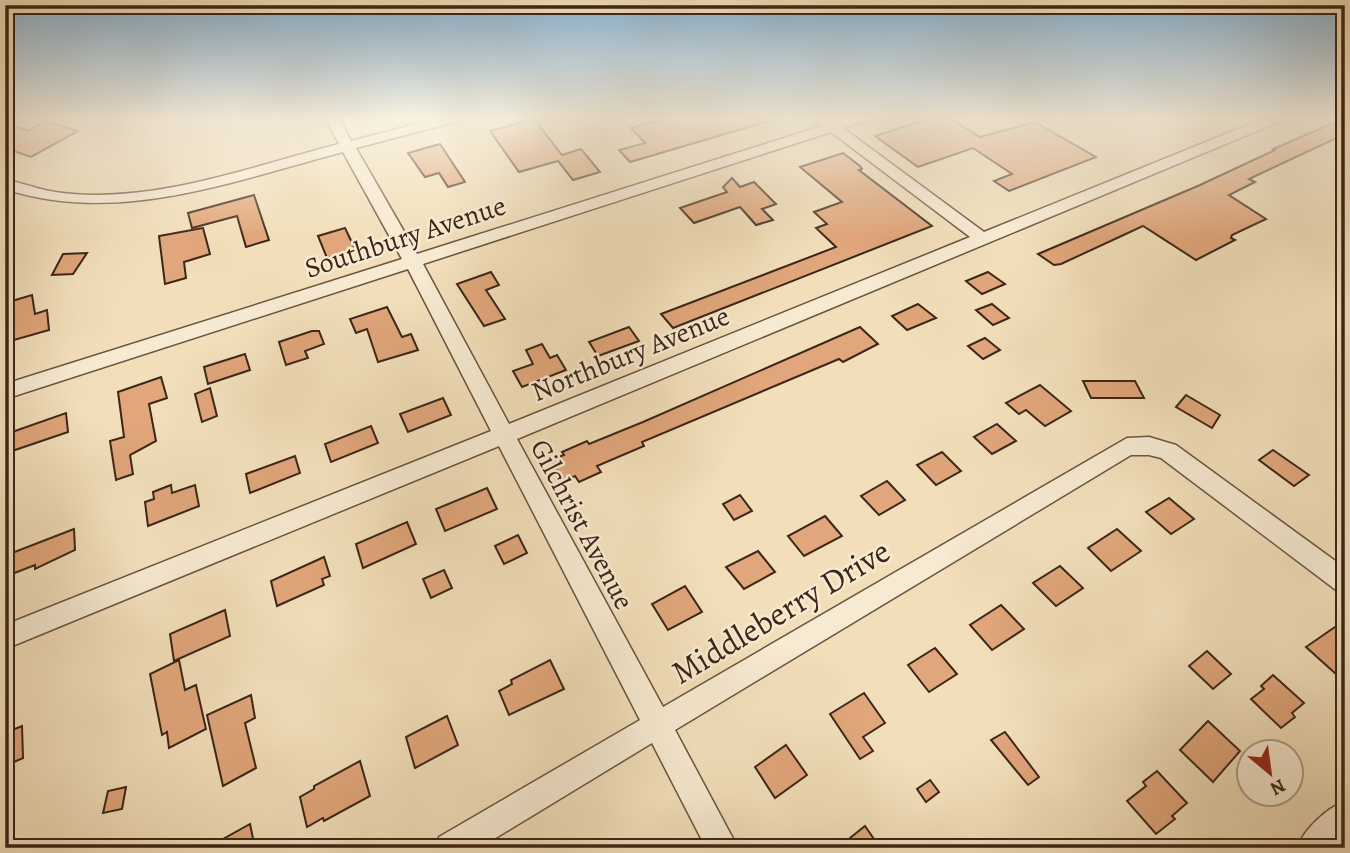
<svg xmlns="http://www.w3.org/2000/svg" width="1350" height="853" font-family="Alegreya,serif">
<rect width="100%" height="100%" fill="#f2dfba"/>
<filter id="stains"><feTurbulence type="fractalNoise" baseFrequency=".00286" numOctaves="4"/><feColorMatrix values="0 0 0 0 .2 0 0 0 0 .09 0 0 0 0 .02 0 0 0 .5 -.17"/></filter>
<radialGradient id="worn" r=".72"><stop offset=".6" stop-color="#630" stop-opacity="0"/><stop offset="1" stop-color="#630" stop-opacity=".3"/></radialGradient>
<!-- building -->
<g fill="#e1a67b" stroke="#3b2618" stroke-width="2">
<path d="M667 118H768L769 121 630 162 619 150 645 143 631 128Z"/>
<path d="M931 118H949L980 137 1035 122 1096 157 1009 191 994 181 1012 174 973 148 918 167 875 136Z"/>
<path d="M1345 118V134L1249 179 1255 182 1229 195 1266 219 1232 235 1231 238 1235 240 1196 260 1143 226 1061 264 1054 265 1038 254 1200 185 1275 150 1273 149Z"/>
<path d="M534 119 562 155 581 149 600 172 573 180 558 161 519 172 490 131Z"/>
<path d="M46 121 78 131 31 157 5 148V123L28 131Z"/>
<path d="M440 144 465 182 448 187 439 173 425 177 408 153Z"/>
<path d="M843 153 860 166 862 169 859 170 932 226 673 328 661 314 836 247 816 228 827 224 814 212 842 202 800 167Z"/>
<path d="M732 178 740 187 754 182 776 204 762 209 773 220 756 225 740 207 694 223 680 208 727 192 723 187Z"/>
<path d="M254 195 269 240 246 247 237 216 192 228 188 213Z"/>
<path d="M203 228 210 254 184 262 186 278 165 284 159 236Z"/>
<path d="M345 228 355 249 327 258 318 236Z"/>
<path d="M87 253 73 274 52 275 63 254Z"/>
<path d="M491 272 499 285 486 290 505 319 484 326 457 284Z"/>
<path d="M988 272 1005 284 982 294 966 281Z"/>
<path d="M32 295 35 314 47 310 49 330 14 340 13 331 5 334V303Z"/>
<path d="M918 304 936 318 907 330 892 316Z"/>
<path d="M992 304 1009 318 993 325 976 310Z"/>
<path d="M387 307 402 337 411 334 418 350 378 362 367 329 356 333 350 319Z"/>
<path d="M629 327 639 341 598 356 589 342Z"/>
<path d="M860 327 878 344 843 362 839 359 642 442 644 446 597 466 601 472 579 482 575 476 563 481 551 460 564 455 562 452 587 441 589 444 643 422Z"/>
<path d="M312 331H319L324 344 305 351 308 358 286 365 279 342Z"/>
<path d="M985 338 1000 350 983 359 968 346Z"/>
<path d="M542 344 550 358 557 355 566 370 522 387 513 371 533 364 526 350Z"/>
<path d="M245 354 250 370 208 384 204 367Z"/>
<path d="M161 377 167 398 149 404 156 441 130 455 133 474 116 480 110 441 124 437 118 392Z"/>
<path d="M1083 381H1135L1144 398H1091Z"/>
<path d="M1040 385 1071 411 1045 426 1026 410 1019 414 1006 403Z"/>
<path d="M210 388 217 416 202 422 195 394Z"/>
<path d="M1186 395 1220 415 1212 428 1176 407Z"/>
<path d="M443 398 451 415 408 432 400 414Z"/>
<path d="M66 413 68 432 12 451V432Z"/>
<path d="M997 424 1016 441 992 454 974 437Z"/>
<path d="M371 426 378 443 331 462 325 444Z"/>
<path d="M1273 450 1309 475 1294 486 1259 460Z"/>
<path d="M942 452 961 471 936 485 917 465Z"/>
<path d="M295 456 300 473 250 493 246 474Z"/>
<path d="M887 481 905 500 879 515 861 496Z"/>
<path d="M171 485 172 493 195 485 199 506 148 526 145 502 154 499 153 492Z"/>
<path d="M487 488 497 509 445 531 436 509Z"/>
<path d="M740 495 752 511 734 520 723 504Z"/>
<path d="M1169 498 1194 519 1171 534 1146 512Z"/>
<path d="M825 516 842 536 804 556 788 536Z"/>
<path d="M407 522 416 544 363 568 356 544Z"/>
<path d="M74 529 75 550 35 569V565L12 574V553Z"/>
<path d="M1117 529 1141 551 1111 571 1088 548Z"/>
<path d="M518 535 527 553 504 564 495 546Z"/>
<path d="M758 551 775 572 744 589 726 567Z"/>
<path d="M324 557 330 576 322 579 324 585 277 606 271 581Z"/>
<path d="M1060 566 1083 588 1056 606 1033 583Z"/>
<path d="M444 570 452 588 431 598 423 579Z"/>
<path d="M685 586 702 612 668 630 652 604Z"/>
<path d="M1001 605 1024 629 992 650 970 625Z"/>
<path d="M225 610 230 636 174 661 170 634Z"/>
<path d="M1335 627 1345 635V669L1337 675 1306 647Z"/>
<path d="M935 648 957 674 929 692 908 665Z"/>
<path d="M1207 651 1231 674 1213 689 1189 666Z"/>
<path d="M179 660 185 690 196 685 206 729 169 748 167 732 162 735 150 674Z"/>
<path d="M550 660 564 689 509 715 499 691 512 684 511 680Z"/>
<path d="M1273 675 1304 703 1292 713 1295 717 1281 728 1251 699 1264 689 1261 686Z"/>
<path d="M864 693 885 723 863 737 873 751 860 759 830 714Z"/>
<path d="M251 695 255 718 245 723 256 768 223 786 207 715Z"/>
<path d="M447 716 458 745 415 768 406 737Z"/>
<path d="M1208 721 1240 751 1213 782 1180 750Z"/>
<path d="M22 726 23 758 5 766V733Z"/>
<path d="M1005 732 1039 777 1028 785 991 740Z"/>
<path d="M786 745 807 775 775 798 755 767Z"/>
<path d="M360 761 370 796 324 821 323 818 307 827 300 797 314 789V786Z"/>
<path d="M1157 771 1187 803 1172 816 1175 819 1156 834 1127 801 1146 786 1143 782Z"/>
<path d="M930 780 939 792 926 802 917 789Z"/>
<path d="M126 787 122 809 103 813 108 791Z"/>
<path d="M250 824 255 848H207Z"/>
<path d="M865 826 874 839 863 848H856L850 838Z"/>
</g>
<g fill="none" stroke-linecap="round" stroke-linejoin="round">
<defs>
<g id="minor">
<path d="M325 118H339L351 141 439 118H461L459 121 356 148 417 254 822 126 816 120 818 118H829L835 122 848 118H868L866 121 843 128 984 232 1265 118H1283L1281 121 517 439 663 707 1127 438 1149 437 1176 445 1345 568V593L1336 590 1161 458 1149 455H1131L675 730 738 848H706L652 743 479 848H435L439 837 640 720 499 446 5 649V625L491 431 408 269 5 399V384L402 259 343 152C233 181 119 226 5 189V179C28 185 49 193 73 194 162 201 253 166 339 144ZM831 132 970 237 509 424 423 264Z"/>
<path d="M1345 801V837L1334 848H1297C1304 829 1326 809 1345 801Z"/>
</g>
</defs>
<!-- minor casing -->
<use href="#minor" stroke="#695440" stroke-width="3"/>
<!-- minor -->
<use href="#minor" fill="#f7ead2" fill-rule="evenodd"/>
</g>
<!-- sky -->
<linearGradient id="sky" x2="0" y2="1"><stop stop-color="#8bb6d6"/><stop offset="0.5" stop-color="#f9f1e0"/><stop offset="1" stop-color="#f9f1e0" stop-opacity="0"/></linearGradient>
<rect width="1350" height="237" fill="url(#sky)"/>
<g text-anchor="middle" stroke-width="5" stroke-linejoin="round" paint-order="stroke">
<!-- street labels -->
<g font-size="28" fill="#3b2618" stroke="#f7ead2">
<text transform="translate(405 236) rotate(-18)" y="10">Southbury Avenue</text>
<text transform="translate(630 353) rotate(-22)" y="10">Northbury Avenue</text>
<text transform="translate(583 524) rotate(62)" y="10">Gilchrist Avenue</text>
</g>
<!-- near-street labels -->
<g font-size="33" fill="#3b2618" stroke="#f7ead2">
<text transform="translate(780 611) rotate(-31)" y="12">Middleberry Drive</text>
</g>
</g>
<!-- margin -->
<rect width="1350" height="853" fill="none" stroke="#f2dfba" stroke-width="28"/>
<rect x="7" y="7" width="1336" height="839" fill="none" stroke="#3b2618" stroke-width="3.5"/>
<rect x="14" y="14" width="1322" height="825" fill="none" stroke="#3b2618" stroke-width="2"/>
<!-- north arrow -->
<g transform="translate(1270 773) rotate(151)"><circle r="33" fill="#f7ead2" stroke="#ac9c88" stroke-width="2"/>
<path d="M0-5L12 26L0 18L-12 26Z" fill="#8f2418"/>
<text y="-10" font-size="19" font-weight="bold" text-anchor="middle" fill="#3b2618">N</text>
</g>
<rect width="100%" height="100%" filter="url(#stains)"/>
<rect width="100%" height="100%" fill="url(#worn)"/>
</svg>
